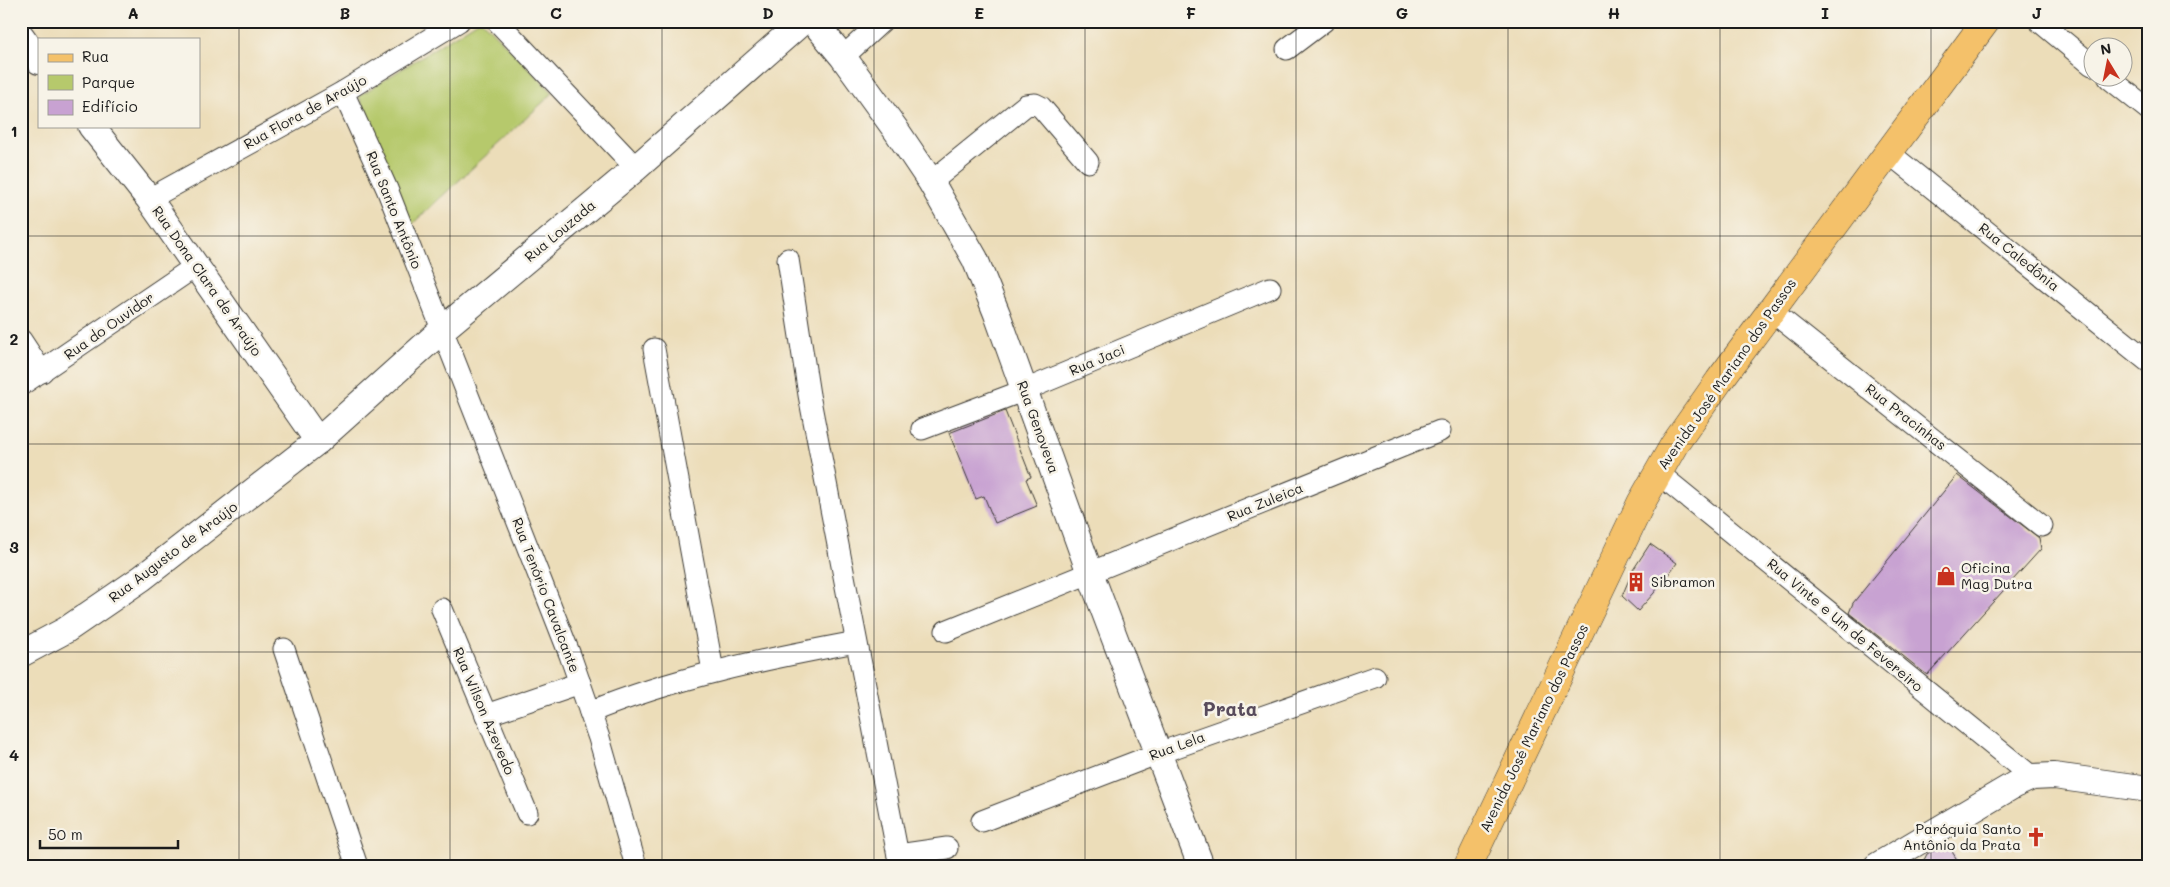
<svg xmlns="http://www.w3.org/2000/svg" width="2170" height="887" font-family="Mali,sans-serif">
<rect width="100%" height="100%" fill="#f7f3e8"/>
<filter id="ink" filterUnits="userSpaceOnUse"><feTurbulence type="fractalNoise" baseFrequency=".02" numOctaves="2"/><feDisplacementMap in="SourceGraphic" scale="10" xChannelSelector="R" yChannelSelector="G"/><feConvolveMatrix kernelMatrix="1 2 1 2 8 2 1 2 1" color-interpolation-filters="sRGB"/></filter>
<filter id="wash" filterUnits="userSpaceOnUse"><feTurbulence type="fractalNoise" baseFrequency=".0096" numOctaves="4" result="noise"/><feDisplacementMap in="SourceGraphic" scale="20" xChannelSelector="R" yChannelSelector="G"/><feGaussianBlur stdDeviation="1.12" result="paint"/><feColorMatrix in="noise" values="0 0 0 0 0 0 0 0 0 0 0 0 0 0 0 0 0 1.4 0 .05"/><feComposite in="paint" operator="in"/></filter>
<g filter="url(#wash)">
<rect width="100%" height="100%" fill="#ecddb9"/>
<!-- green -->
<path fill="#b6c96c" stroke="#697244" d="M478 21H482L553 93 409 227 359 96Z"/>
<g id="blocks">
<!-- building -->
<g fill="#c8a2d2">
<path d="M1005 411 1031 477 1026 479 1037 506 995 523 984 496 976 499 949 433Z"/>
<path d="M1957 475 2039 538 2041 549 1927 675 1849 613 1853 603Z"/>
<path d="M1650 544 1677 563 1654 593 1638 611 1622 596 1633 570Z"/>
<path d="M1939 847 1951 850 1961 866H1921L1927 854Z"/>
</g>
</g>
</g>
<g filter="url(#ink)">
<use href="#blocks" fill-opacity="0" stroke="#3b3934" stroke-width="1"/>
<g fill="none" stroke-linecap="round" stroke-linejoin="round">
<defs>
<g id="minor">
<path d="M497 21 636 168"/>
<path d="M2039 21 2092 65"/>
<path d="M1287 49 1324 21"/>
<path d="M843 57 882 21"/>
<path d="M2109 78 2149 110"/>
<path d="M343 92 387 189 570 655 599 738 636 866"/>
<path d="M1889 153 2149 362"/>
<path d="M931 182 1026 105 1035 104 1041 107 1088 162"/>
<path d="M149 199 343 92 459 21"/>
<path d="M788 259 809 395 900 866"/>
<path d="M1770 310 2042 526"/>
<path d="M21 340 42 372"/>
<path d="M654 349 713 671"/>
<path d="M21 385 196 266"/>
<path d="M922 429 1025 390 1270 288"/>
<path d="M1658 473 2032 777"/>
<path d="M442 609 527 813"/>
<path d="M946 631 1440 431"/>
<path d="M284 649 357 866"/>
<path d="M590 712C676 677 765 659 856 642"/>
<path d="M486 715 580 683"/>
<path d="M982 821 1159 753 1375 677"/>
<path d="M898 855 947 848"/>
</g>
<g id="tertiary">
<path d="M813 21 843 57 896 130 931 182 975 259 997 314 1090 573 1201 866"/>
<path d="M21 36 39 61"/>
<path d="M91 126 149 199 318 441"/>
<path d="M21 654 66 630 142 578 318 441 443 329 636 168 803 21"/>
<path d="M1877 866 2014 785 2032 777 2054 776 2149 789"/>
</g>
<path id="primary" d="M1468 866 1641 503 1674 445 1719 381 1986 21"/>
</defs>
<!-- minor casing -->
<use href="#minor" stroke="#3b3934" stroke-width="23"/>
<!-- tertiary casing -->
<use href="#tertiary" stroke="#3b3934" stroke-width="28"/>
<!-- primary casing -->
<use href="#primary" stroke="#3b3934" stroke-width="29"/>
<!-- minor -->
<use href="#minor" stroke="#fff" stroke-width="21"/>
<!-- tertiary -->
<use href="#tertiary" stroke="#fff" stroke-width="26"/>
<!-- primary -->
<use href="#primary" stroke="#f4c16a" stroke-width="28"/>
</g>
</g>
<!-- grid -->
<path fill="none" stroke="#1c1c1c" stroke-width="1" stroke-opacity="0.55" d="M239 21V866M450 21V866M662 21V866M874 21V866M1085 21V866M1296 21V866M1508 21V866M1720 21V866M1931 21V866M21 236H2149M21 444H2149M21 652H2149"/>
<!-- icons -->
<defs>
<symbol id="shop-bare" viewBox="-9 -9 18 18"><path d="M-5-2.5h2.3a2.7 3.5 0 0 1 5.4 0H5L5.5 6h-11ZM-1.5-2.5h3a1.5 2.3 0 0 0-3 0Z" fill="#c8321e" stroke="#f7f3e8" stroke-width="2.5" paint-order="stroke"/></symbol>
<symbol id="building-bare" viewBox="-9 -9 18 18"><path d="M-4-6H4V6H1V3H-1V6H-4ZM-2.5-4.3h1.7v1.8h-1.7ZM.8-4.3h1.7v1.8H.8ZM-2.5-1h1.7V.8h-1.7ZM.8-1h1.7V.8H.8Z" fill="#c8321e" stroke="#f7f3e8" stroke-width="2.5" paint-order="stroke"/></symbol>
<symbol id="church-bare" viewBox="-9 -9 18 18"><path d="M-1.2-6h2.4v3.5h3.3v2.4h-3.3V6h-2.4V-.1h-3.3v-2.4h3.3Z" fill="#c8321e" stroke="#f7f3e8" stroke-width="2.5" paint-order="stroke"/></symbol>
</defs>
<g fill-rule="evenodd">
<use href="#shop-bare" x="1932" y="562" width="28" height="28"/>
<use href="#building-bare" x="1622" y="568" width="28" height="28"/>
<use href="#church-bare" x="2022" y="823" width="28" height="28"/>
</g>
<g text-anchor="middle" stroke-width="5" stroke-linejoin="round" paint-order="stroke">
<!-- street labels -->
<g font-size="14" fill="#1c1c1c" stroke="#f7f3e8">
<text transform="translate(305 112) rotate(-29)" y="5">Rua Flora de Araújo</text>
<text transform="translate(394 210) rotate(68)" y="5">Rua Santo Antônio</text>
<text transform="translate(560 231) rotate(-40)" y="5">Rua Louzada</text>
<text transform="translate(2019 257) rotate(39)" y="5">Rua Caledônia</text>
<text transform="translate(207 281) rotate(55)" y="5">Rua Dona Clara de Araújo</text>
<text transform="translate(109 326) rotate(-35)" y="5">Rua do Ouvidor</text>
<text transform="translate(1097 360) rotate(-23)" y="5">Rua Jaci</text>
<text transform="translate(1727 374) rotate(-55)" y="5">Avenida José Mariano dos Passos</text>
<text transform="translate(1906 417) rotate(38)" y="5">Rua Pracinhas</text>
<text transform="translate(1038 427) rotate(70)" y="5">Rua Genoveva</text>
<text transform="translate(1265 502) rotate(-22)" y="5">Rua Zuleica</text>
<text transform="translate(173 552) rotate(-37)" y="5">Rua Augusto de Araújo</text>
<text transform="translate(546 595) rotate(69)" y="5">Rua Tenório Cavalcante</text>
<text transform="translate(1845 625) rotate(40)" y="5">Rua Vinte e Um de Fevereiro</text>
<text transform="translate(484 711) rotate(67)" y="5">Rua Wilson Azevedo</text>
<text transform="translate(1534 728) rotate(-64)" y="5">Avenida José Mariano dos Passos</text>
<text transform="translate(1177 746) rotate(-20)" y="5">Rua Lela</text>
</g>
<!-- poi labels -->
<g font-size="14" fill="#1c1c1c" stroke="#f7f3e8" text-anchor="start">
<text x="1961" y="573">Oficina<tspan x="1961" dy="16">Mag Dutra</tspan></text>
<text x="1651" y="587">Sibramon</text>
<text x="2021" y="834" text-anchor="end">Paróquia Santo<tspan x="2021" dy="16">Antônio da Prata</tspan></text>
</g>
<!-- district labels -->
<g font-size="19" font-weight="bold" fill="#584b5c" stroke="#f7f3e8">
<text x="1230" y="716">Prata</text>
</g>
</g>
<!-- margin -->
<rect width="2170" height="887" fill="none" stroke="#f7f3e8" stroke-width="55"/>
<!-- legend -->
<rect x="38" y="38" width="162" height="90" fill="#f7f3e8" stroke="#9f9d96"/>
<rect x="48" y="54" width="25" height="8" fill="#f4c16a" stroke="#9f9d96"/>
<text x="82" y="62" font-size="15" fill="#1c1c1c">Rua</text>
<rect x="48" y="75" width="25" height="15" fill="#b6c96c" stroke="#9f9d96"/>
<text x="82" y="88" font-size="15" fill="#1c1c1c">Parque</text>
<rect x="48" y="100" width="25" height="15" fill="#c8a2d2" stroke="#9f9d96"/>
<text x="82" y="112" font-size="15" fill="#1c1c1c">Edifício</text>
<!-- north arrow -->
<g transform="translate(2108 62) rotate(350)"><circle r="24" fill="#f7f3e8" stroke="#9f9d96"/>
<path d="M0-4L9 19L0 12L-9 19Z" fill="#c8321e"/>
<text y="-8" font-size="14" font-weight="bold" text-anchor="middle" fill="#1c1c1c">N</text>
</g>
<!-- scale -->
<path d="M40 840v8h138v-8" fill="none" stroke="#1c1c1c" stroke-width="2.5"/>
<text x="48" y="840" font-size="15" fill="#1c1c1c" stroke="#f7f3e8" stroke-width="4" paint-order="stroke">50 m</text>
<rect x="28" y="28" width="2114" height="832" fill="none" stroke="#1c1c1c" stroke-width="2"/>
<g font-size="16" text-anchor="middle" font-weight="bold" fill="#1c1c1c">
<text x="133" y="19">A</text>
<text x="345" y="19">B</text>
<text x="556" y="19">C</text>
<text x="768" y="19">D</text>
<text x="979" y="19">E</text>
<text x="1191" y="19">F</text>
<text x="1402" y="19">G</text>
<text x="1614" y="19">H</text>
<text x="1825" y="19">I</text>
<text x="2037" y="19">J</text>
<text x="14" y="137">1</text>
<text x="14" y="345">2</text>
<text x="14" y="553">3</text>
<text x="14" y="761">4</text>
</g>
</svg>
